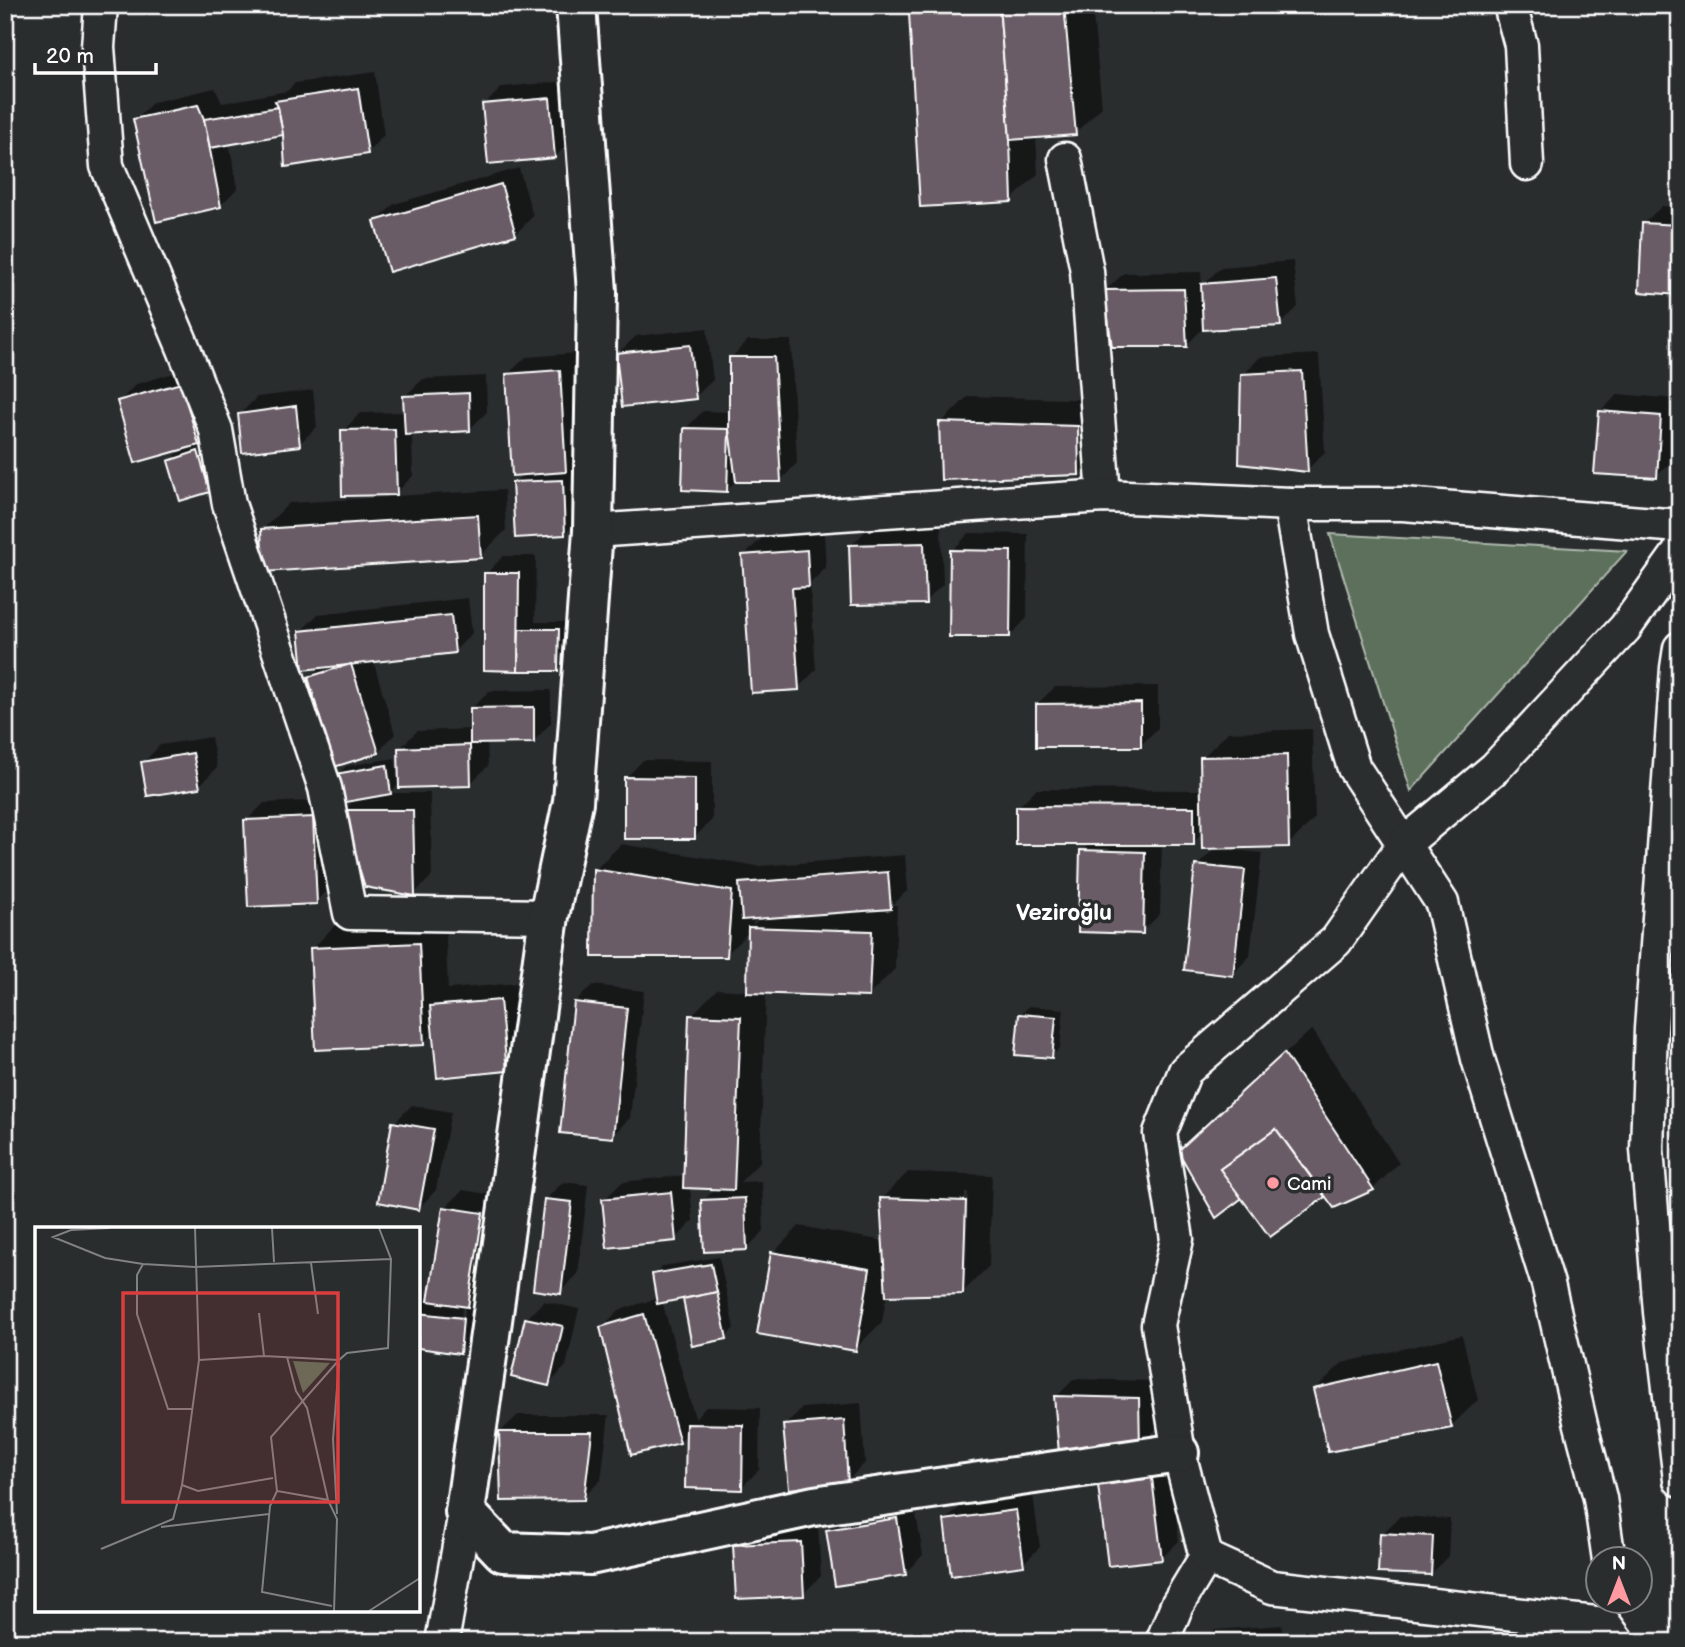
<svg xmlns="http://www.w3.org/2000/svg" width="1685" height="1647" font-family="'Balsamiq Sans',sans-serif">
<rect width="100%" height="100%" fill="#2a2d2e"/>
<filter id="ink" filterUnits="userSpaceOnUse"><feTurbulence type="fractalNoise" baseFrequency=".0143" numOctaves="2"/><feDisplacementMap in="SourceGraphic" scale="14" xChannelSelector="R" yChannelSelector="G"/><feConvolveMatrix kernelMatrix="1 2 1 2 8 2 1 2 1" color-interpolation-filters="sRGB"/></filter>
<g filter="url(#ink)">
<!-- green -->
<path fill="#5c705b" stroke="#aeb8ad" stroke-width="2" d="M1330 534 1627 551 1411 791Z"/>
<!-- shadow -->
<g fill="#0007" fill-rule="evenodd">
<path d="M919 5H1092L1102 107 1075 133 1036 136 1038 174 1011 200 911 13Z"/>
<path d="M375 72 384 135 367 153 285 133 229 143 238 188 220 206 135 120 153 102 215 88 222 103 287 91 295 83Z"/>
<path d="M567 81 572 139 555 157 484 105 502 87Z"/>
<path d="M519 168 533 216 516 234 376 222 394 204Z"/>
<path d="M1662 206 1680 207V293L1644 223Z"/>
<path d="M1293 261 1298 307 1281 324 1203 328 1186 346 1106 290 1124 273 1201 272 1202 286 1221 267Z"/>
<path d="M707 328 713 380 695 397 618 353 636 336Z"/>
<path d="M748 340H791L797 463 780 481H736L727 490 685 429 703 411 731 412V358Z"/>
<path d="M577 353 583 453 573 463H580L582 516 565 534 514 483 524 473 508 374 526 357Z"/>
<path d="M1319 354 1325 452 1307 470 1243 375 1260 357Z"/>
<path d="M198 366 215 425 198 443 119 402 136 384Z"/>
<path d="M486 376 487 412 469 430 412 433 413 476 393 496 504 490 506 530 480 556 263 529 289 503 388 497V494L343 431 360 413 406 412 405 396 423 379Z"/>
<path d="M313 390 317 427 299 444 239 415 257 397Z"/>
<path d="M1618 394 1678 399 1674 459 1656 476 1600 412Z"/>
<path d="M968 396 1104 400 1105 447 1079 473 941 423Z"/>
<path d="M206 444 217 482 209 490 170 461 178 453Z"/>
<path d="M941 526 943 584 925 602 851 545 869 528Z"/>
<path d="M824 533 826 568 810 583 816 670 798 688 744 555 762 538Z"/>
<path d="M969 533 1028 534 1027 618 1010 636 952 551Z"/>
<path d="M503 556H536L535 622H566V661L557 669 486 668V574Z"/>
<path d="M468 598 472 633 455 651 373 660 395 734 378 752 310 677 321 666 300 632 318 614Z"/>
<path d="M1158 686V728L1140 746 1037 704 1055 687Z"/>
<path d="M551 690V723L534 741 487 742 488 766 470 784 400 783 390 793H430L432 876 414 894 343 811 355 799 337 775 346 766 395 758 398 778 400 777 399 749 417 731 472 729 471 709 489 691Z"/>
<path d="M1312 729 1315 818 1288 845 1223 846V849L1262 853 1250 956 1233 974 1197 866 1216 847 1203 833 1193 843H1162L1160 914 1142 932 1082 851 1090 843 1018 807 1036 789 1202 790V758L1228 732Z"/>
<path d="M211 737 217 768 199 786 143 763 160 745Z"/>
<path d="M643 760 712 761V820L694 838 626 778Z"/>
<path d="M330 800 334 884 316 902 246 821 264 803Z"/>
<path d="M621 844 758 866 905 855 908 890 892 905H897L895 969 869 995 766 992 760 1162 740 1182 762 1181 764 1231 747 1248 703 1201 716 1188 690 1187 693 1221 676 1239 604 1200 622 1182 685 1175 691 1016 717 989 749 991 750 931 726 955 595 870ZM754 917H761L753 925Z"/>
<path d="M445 917 448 989 517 983 524 1052 506 1070 434 1032 423 1043 312 949 338 922Z"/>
<path d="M593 985 644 991 630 1118 612 1136 575 1002Z"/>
<path d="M1029 1006 1064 1009 1060 1048 1052 1056 1020 1015Z"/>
<path d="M1312 1029 1399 1163 1373 1189 1326 1194 1324 1196 1207 1125Z"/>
<path d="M412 1105 451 1112 436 1190 419 1208 394 1123Z"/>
<path d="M908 1172 992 1175 989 1266 962 1293 887 1294 882 1322 855 1349 773 1253 799 1226 885 1241 882 1198ZM965 1192H968L966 1269H962Z"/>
<path d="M563 1182 588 1185 578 1274 560 1292 545 1200Z"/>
<path d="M463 1190 500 1196 485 1287 472 1300 480 1301 477 1334 459 1352 418 1346V1294L431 1296 445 1208ZM462 1309H465L463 1334H460Z"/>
<path d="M719 1257 734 1328 726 1337 694 1344 684 1297 662 1301 695 1418 706 1407 760 1408 759 1470 741 1488 688 1433 679 1442 601 1328 619 1310 658 1298 654 1275 663 1266Z"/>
<path d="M544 1301 579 1309 566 1366 549 1384 526 1319Z"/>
<path d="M1462 1335 1478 1400 1451 1426 1315 1389 1342 1363Z"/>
<path d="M1074 1379 1156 1381 1157 1428 1140 1446 1056 1397Z"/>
<path d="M861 1403 865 1463 847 1481 784 1426 802 1408Z"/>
<path d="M518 1415H609L601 1480 583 1498 500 1432Z"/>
<path d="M1170 1461 1179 1541 1162 1558 1100 1485 1118 1468Z"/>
<path d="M1033 1494 1040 1547 1023 1564 946 1520 964 1503Z"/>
<path d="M914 1502 923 1555 905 1573 828 1530 845 1513Z"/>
<path d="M1400 1516 1450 1519 1448 1556 1431 1574 1382 1534Z"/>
<path d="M818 1525 821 1576 803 1594 735 1546 753 1528Z"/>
<path d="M1282 1625 1283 1642H1202L1214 1630Z"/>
</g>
<!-- building -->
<g fill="#6b5b66" stroke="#fff" stroke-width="2">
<path d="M999 5 1010 140 1012 202 920 207 909 13Z"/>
<path d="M999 5H1064L1076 135 1010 140Z"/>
<path d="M358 88 368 154 285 167 283 135 278 107 275 101Z"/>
<path d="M550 98 555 158 488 164 482 104Z"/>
<path d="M198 105 204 119 221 207 156 222 133 119Z"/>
<path d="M278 107 283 135 210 148 204 119Z"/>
<path d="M501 184 516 235 389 272 374 221Z"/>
<path d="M1642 223 1680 225V295L1639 292Z"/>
<path d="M1276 278 1281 326 1203 330 1201 284Z"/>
<path d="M1184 289 1187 347H1112L1104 290Z"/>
<path d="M690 345 696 399 622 407 616 353Z"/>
<path d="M729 357H774L781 482H736L729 429Z"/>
<path d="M560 370 566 472 512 476 506 374Z"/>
<path d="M1302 371 1308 472 1239 464 1241 374Z"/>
<path d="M181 383 199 445 135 463 117 401Z"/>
<path d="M469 393 470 431 405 435 403 396Z"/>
<path d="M296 406 300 446 242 453 238 414Z"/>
<path d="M1599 411 1661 416 1657 478 1594 474Z"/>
<path d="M939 422 1078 426 1079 475 941 480Z"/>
<path d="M684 428 729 429 727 492 682 490Z"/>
<path d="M395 429 397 495 342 496 341 430Z"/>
<path d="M198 451 210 492 180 501 168 461Z"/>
<path d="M563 480 565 535 515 538 512 482Z"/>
<path d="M478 515 481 558 263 572 261 529Z"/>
<path d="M924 543 926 604 851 605 849 545Z"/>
<path d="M807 550 809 587 792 588 799 690 751 693 742 555Z"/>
<path d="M950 550 1011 551 1010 637H949Z"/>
<path d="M484 573H519L518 671 484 670Z"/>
<path d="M451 615 455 653 303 670 299 631Z"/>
<path d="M519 629H559L558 671H518Z"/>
<path d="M351 664 379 753 334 767 308 677Z"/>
<path d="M1141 703V747H1036V704Z"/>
<path d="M534 707V743L470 744V708Z"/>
<path d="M470 745 471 786 399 788 398 748Z"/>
<path d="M193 753 200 788 147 796 141 762Z"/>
<path d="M1287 755 1289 847 1202 849 1200 757Z"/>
<path d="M387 765 391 794 340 803 335 774Z"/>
<path d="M624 777 695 778V839H624Z"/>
<path d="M1016 806 1194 807V845H1016Z"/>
<path d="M341 810H413L415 896 365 887Z"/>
<path d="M313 817 317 904 248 907 244 820Z"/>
<path d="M1080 850 1145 852 1143 934 1078 932Z"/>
<path d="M1195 865 1245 870 1233 976 1184 970Z"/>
<path d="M593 869 732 891 727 957H592Z"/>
<path d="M888 872 891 909 742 920 739 883Z"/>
<path d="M748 927 872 931 869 997 747 993Z"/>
<path d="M419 943 424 1045 315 1050 310 948Z"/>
<path d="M500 1000 507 1071 437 1078 430 1006Z"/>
<path d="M574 1002 627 1008 613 1138 560 1133Z"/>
<path d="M1019 1014 1056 1017 1052 1058 1015 1055Z"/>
<path d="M689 1015 741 1017 734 1190 683 1188Z"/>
<path d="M1284 1053 1374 1190 1334 1208 1276 1129 1220 1169 1242 1198 1216 1218 1178 1151Z"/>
<path d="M1680 1109V1163H1678Z"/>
<path d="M392 1122 434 1129 419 1210 378 1202Z"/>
<path d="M1276 1129 1325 1197 1270 1237 1220 1169Z"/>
<path d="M671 1192 676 1241 607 1248 602 1199Z"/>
<path d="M745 1198 747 1250 704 1252 701 1200Z"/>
<path d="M880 1198 966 1201 963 1294 886 1296Z"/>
<path d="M544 1199 572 1202 561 1294 533 1290Z"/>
<path d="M443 1207 483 1213 468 1307 428 1301Z"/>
<path d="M771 1252 870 1269 856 1351 757 1334Z"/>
<path d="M711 1264 717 1292 657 1304 652 1274Z"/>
<path d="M717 1292 727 1339 692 1346 683 1299Z"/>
<path d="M418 1313 463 1318 460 1354 418 1348Z"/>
<path d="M644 1314 680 1443 631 1455 600 1327Z"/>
<path d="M525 1318 563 1326 549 1386 511 1377Z"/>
<path d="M1436 1361 1452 1428 1328 1452 1313 1389Z"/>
<path d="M1054 1396 1139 1398 1140 1448 1059 1453Z"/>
<path d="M844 1420 848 1483 789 1489 783 1425Z"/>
<path d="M686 1424 743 1425 742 1490 685 1488Z"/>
<path d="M499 1432H592L584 1500 501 1501Z"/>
<path d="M1152 1478 1162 1560 1108 1566 1098 1485Z"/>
<path d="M1016 1510 1024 1566 951 1576 944 1520Z"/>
<path d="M897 1518 906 1575 835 1586 826 1530Z"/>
<path d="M1380 1533 1433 1536 1431 1575 1378 1573Z"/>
<path d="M801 1542 804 1596 736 1599 733 1545Z"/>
</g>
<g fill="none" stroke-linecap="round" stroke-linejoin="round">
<defs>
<g id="street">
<path d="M101 5 98 47 107 166 184 349 216 430 229 504 325 788 350 913 549 916"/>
<path d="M1510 5 1521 45 1527 164"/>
<path d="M1065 159 1087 271 1104 496"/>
<path d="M1290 504 1312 634 1354 768 1442 903 1478 1059 1548 1284 1581 1425 1600 1498 1609 1560"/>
<path d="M593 531 1104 496 1290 504H1403L1680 526"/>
<path d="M1680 648 1677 668 1651 1029 1647 1149 1660 1312 1680 1480"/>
<path d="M442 1642 465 1512"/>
<path d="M1162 1642 1177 1605 1206 1557"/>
<path d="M1618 1642 1605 1624 1272 1587 1206 1557 1179 1453 1158 1325 1177 1239 1160 1133 1185 1071 1336 941 1404 844 1495 768 1625 628 1680 551"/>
</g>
<path id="secondary" d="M576 5 597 292 593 531 573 802 549 916 465 1512 503 1552 590 1555 814 1506 1179 1453"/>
</defs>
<!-- street casing -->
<use href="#street" stroke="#fff" stroke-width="37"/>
<!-- secondary casing -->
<use href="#secondary" stroke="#fff" stroke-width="44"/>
<!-- street -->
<use href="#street" stroke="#2a2d2e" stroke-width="32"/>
<!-- secondary -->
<use href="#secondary" stroke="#2a2d2e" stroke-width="38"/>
</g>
</g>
<!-- markers -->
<circle fill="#ff9aa2" stroke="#2a2d2e" stroke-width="2.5" cx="1273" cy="1183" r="7"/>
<g text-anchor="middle" stroke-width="7" stroke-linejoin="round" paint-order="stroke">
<!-- poi labels -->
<g font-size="19" fill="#fff" stroke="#2a2d2e" text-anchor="start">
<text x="1287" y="1190">Cami</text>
</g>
<!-- quarter labels -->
<g font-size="23" font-weight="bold" fill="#fff" stroke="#2a2d2e">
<text x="1064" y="920">Veziroğlu</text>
</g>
</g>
<!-- overview -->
<g transform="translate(35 1227)">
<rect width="385" height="385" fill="#2a2d2e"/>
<path d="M258 134 295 136 268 166Z" fill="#5c705b"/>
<path fill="none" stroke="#7f8182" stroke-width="2" d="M75 1 36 3 18 10 70 31 108 37 160 40 356 32M160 1 164 133 147 258 163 264 238 251M237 1 239 35M276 36 283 87M108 37 102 48V87L133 182H158M224 86 229 129M252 130 261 164 272 181 293 273M164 133 229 129 304 133 312 126 353 121 356 32 344 1M242 264 235 279 227 365 297 379M302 287 298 212 304 136M126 300 234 287M66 322 138 292 147 258M299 384 302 292 293 273 242 264 236 210 304 133M334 384 385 351"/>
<path fill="#da3e3e" fill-opacity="0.15" stroke="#da3e3e" stroke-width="3.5" d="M88 66H303V275H88Z"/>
<rect width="385" height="385" fill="none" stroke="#fff" stroke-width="3.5"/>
</g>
<!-- margin -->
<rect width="1685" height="1647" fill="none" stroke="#2a2d2e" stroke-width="28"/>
<rect x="14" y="14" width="1657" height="1619" fill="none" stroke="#fff" stroke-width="2.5" filter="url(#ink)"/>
<!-- north arrow -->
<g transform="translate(1619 1580)"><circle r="33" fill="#2a2d2e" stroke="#7f8182" stroke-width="2"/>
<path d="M0-5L12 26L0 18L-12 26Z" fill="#ff9aa2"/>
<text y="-10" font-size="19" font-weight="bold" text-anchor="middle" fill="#ffffff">N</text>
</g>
<!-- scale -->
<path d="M35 63v10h121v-10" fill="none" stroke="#ffffff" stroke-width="3.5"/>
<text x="46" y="63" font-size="21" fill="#ffffff" stroke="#2a2d2e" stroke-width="5" paint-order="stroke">20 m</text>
</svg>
